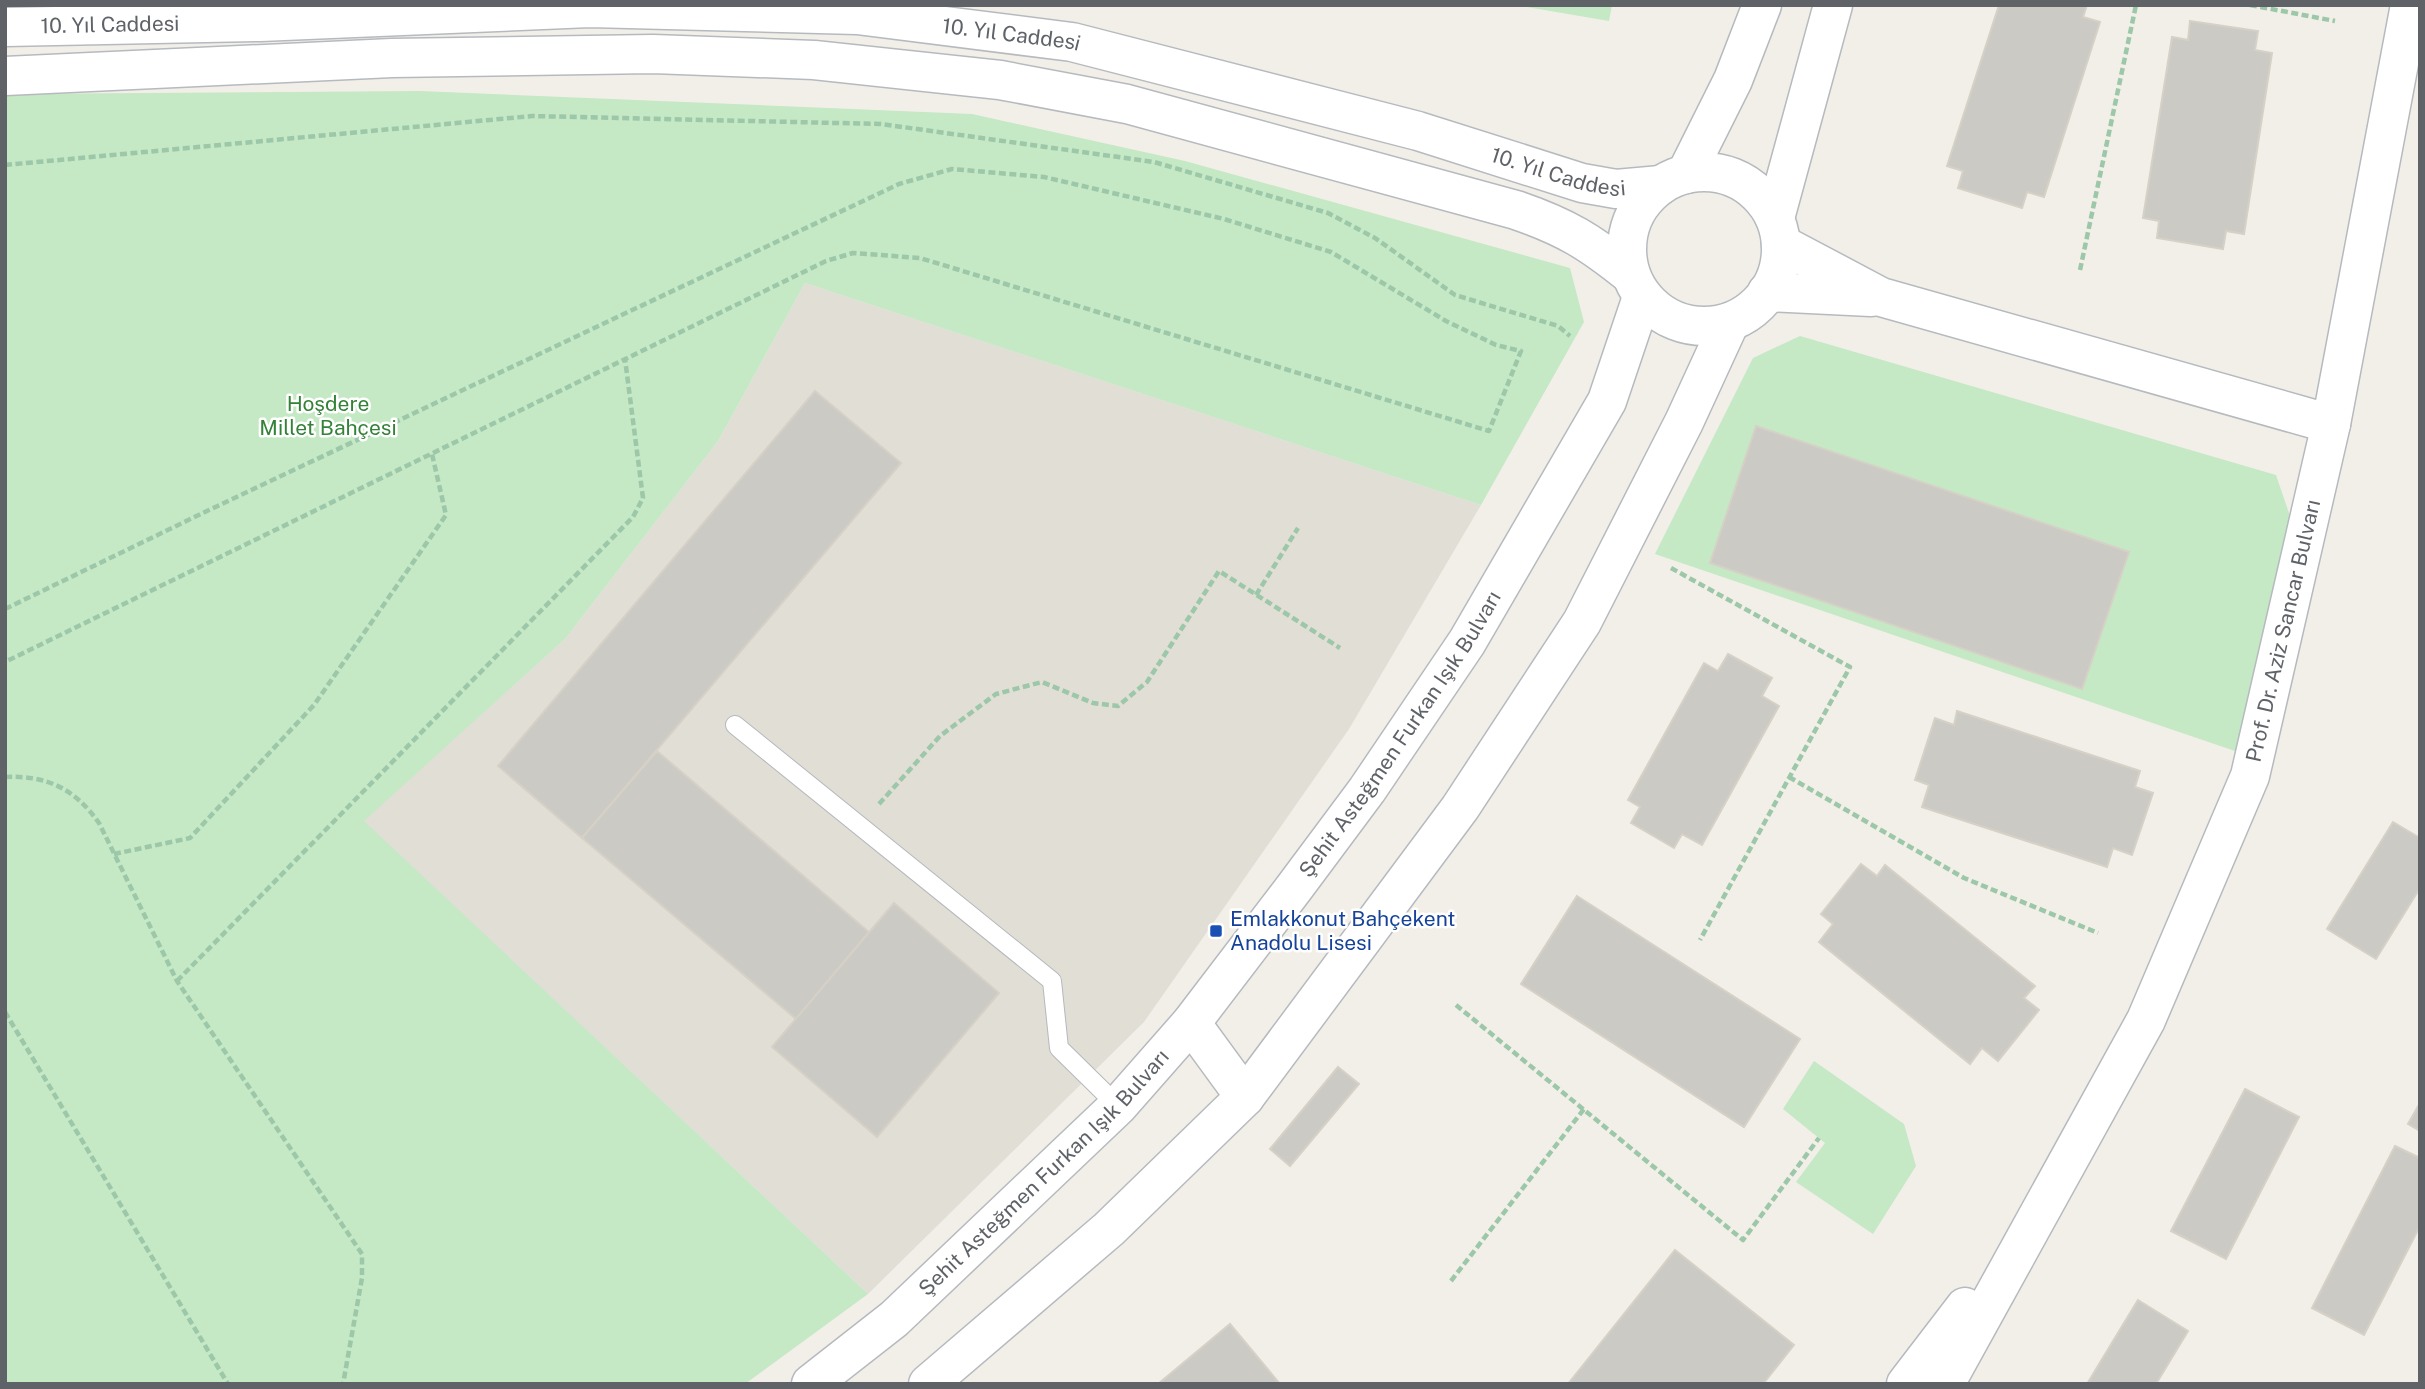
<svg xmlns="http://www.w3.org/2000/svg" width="2425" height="1389" font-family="'Public Sans',sans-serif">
<rect width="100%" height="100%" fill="#f1efe8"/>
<!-- education -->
<path fill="#e1ded6" d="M805 283 1481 505 1349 729 1144 1022 868 1294 363 821 565 639 718 441Z"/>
<!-- green -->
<g fill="#c5e8c5">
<path d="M1516 5H1612L1609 21Z"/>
<path d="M420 91 972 114 1185 161 1570 268 1584 322 1481 505 805 283 718 441 565 639 364 821 868 1294 745 1384H5V94Z"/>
<path d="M1800 336 2276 475 2291 519 2238 752 1655 554 1753 358Z"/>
<path d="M1814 1061 1904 1124 1916 1166 1873 1234 1796 1182 1825 1143 1783 1109Z"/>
</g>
<!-- building -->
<g fill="#cccac5" stroke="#d6d1c6" stroke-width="2">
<path d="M1999 5H2087L2083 17 2100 22 2044 197 2027 192 2022 208 1958 188 1963 171 1947 166Z"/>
<path d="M2190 21 2258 31 2255 50 2272 53 2244 234 2226 231 2223 249 2157 238 2159 221 2143 218 2172 37 2188 40Z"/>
<path d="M815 391 901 463 582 838 498 766Z"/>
<path d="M1756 426 2129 552 2082 689 1710 563Z"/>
<path d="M1728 654 1772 678 1762 696 1779 706 1702 845 1682 834 1674 848 1631 823 1640 807 1628 800 1704 663 1718 671Z"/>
<path d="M1957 711 2140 771 2135 787 2153 793 2132 855 2113 848 2107 867 1922 807 1929 785 1915 780 1935 718 1954 725Z"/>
<path d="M657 751 869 932 796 1019 582 838Z"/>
<path d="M2393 822 2420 838V888L2376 959 2327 929Z"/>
<path d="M1861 864 1877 876 1885 865 2035 986 2024 998 2039 1010 1998 1061 1982 1048 1970 1064 1819 942 1833 924 1821 914Z"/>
<path d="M1577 896 1800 1039 1744 1127 1521 984Z"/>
<path d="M894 903 999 993 877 1137 772 1047Z"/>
<path d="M1338 1067 1359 1084 1290 1166 1270 1149Z"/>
<path d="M2245 1089 2299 1117 2226 1259 2171 1231Z"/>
<path d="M2420 1103V1131L2408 1124Z"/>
<path d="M2395 1146 2420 1158V1226L2364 1335 2312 1308Z"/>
<path d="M1675 1250 1794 1345 1763 1384H1568Z"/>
<path d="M2138 1300 2188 1331 2156 1384H2087Z"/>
<path d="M1230 1324 1280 1384H1158Z"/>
</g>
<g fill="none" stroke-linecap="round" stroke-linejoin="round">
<defs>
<path id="lane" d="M735 725 1052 981 1059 1048 1118 1106"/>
<g id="secondary">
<path id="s1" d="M5 27 260 22 590 8 857 15 1072 42 1418 131 1582 183 1616 189 1661 185"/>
<path d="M5 76 392 58 653 54 814 60 1000 80 1127 104 1516 210C1566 227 1590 242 1631 275"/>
<circle cx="1704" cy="249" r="77"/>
<path d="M1686 174 1733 80 1762 5"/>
<path d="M1775 218 1833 5"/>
<path d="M1781 244 1881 297 2331 424"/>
<path d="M1767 292 1871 297"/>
<path d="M1191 1023 1245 1097"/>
<path id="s2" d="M811 1384 894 1319 1118 1106 1191 1023 1294 888 1367 790 1467 642 1607 401 1642 297"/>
<path d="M928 1384 1109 1229 1245 1097 1460 808 1582 622 1684 422 1730 322"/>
<path d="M1906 1384 1965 1307"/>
<path id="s3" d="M1945 1384 2146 1020 2250 776 2331 424 2410 5"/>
</g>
</defs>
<!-- lane casing -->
<use href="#lane" stroke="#b5b8bc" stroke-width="20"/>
<!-- secondary casing -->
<use href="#secondary" stroke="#b6babf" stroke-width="41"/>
<!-- path -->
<g stroke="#9cc7a9" stroke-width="4.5" stroke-dasharray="7 3.5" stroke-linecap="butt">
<path d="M2250 5 2335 21"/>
<path d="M5 165 532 116 881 124 1154 162 1328 213 1375 238 1455 295 1558 326 1570 336"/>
<path d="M2080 270 2136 5"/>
<path d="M1671 568 1850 667 1700 940"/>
<path d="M1256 595 1298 528"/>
<path d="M5 609 209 510 899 184 952 169 1044 177 1224 219 1331 252 1446 321 1496 345 1521 351 1489 431 920 258 853 253 826 261 5 662"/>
<path d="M5 777C47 775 75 789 99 823L177 981 362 1254V1278L343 1384"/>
<path d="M1789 777 1964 878 2098 933"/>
<path d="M879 804 940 736 996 694 1042 682 1093 703 1118 706 1147 682 1219 571 1340 648"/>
<path d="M114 854 190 838 314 705 446 515 432 454"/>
<path d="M177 981 633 517 643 498 625 359"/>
<path d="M1456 1005 1743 1240 1819 1138"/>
<path d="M5 1012 228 1384"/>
<path d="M1451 1281 1584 1109"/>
</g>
<!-- lane -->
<use href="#lane" stroke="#fff" stroke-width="18"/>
<!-- secondary -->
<use href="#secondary" stroke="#fff" stroke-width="38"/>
</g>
<!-- markers -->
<rect fill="#1a4fb4" stroke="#fff" stroke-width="2.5" x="1209" y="924" width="14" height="14" rx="3.5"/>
<g text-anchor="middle" stroke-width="5" stroke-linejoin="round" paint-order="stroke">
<!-- street labels -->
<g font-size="21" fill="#5f6368" stroke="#fff">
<text dy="7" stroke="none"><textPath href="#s1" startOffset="105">10. Yıl Caddesi</textPath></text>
<text dy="7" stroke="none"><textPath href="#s1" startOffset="1008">10. Yıl Caddesi</textPath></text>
<text dy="7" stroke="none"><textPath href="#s1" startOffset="1573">10. Yıl Caddesi</textPath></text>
<text dy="7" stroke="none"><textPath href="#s3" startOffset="830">Prof. Dr. Aziz Sancar Bulvarı</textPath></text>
<text dy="7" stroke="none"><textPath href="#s2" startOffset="882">Şehit Asteğmen Furkan Işık Bulvarı</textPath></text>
<text dy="7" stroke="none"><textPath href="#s2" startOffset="315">Şehit Asteğmen Furkan Işık Bulvarı</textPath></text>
</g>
<!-- park labels -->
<g font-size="21" fill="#348238" stroke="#fff">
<text x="328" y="411">Hoşdere<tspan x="328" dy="24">Millet Bahçesi</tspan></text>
</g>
<!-- transit labels -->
<g font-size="21" fill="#164399" stroke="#fff" text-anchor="start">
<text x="1230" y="926">Emlakkonut Bahçekent<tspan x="1230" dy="24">Anadolu Lisesi</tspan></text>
</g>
</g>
<!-- border -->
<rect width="2425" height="1389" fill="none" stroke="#5f6368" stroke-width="14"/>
</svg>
